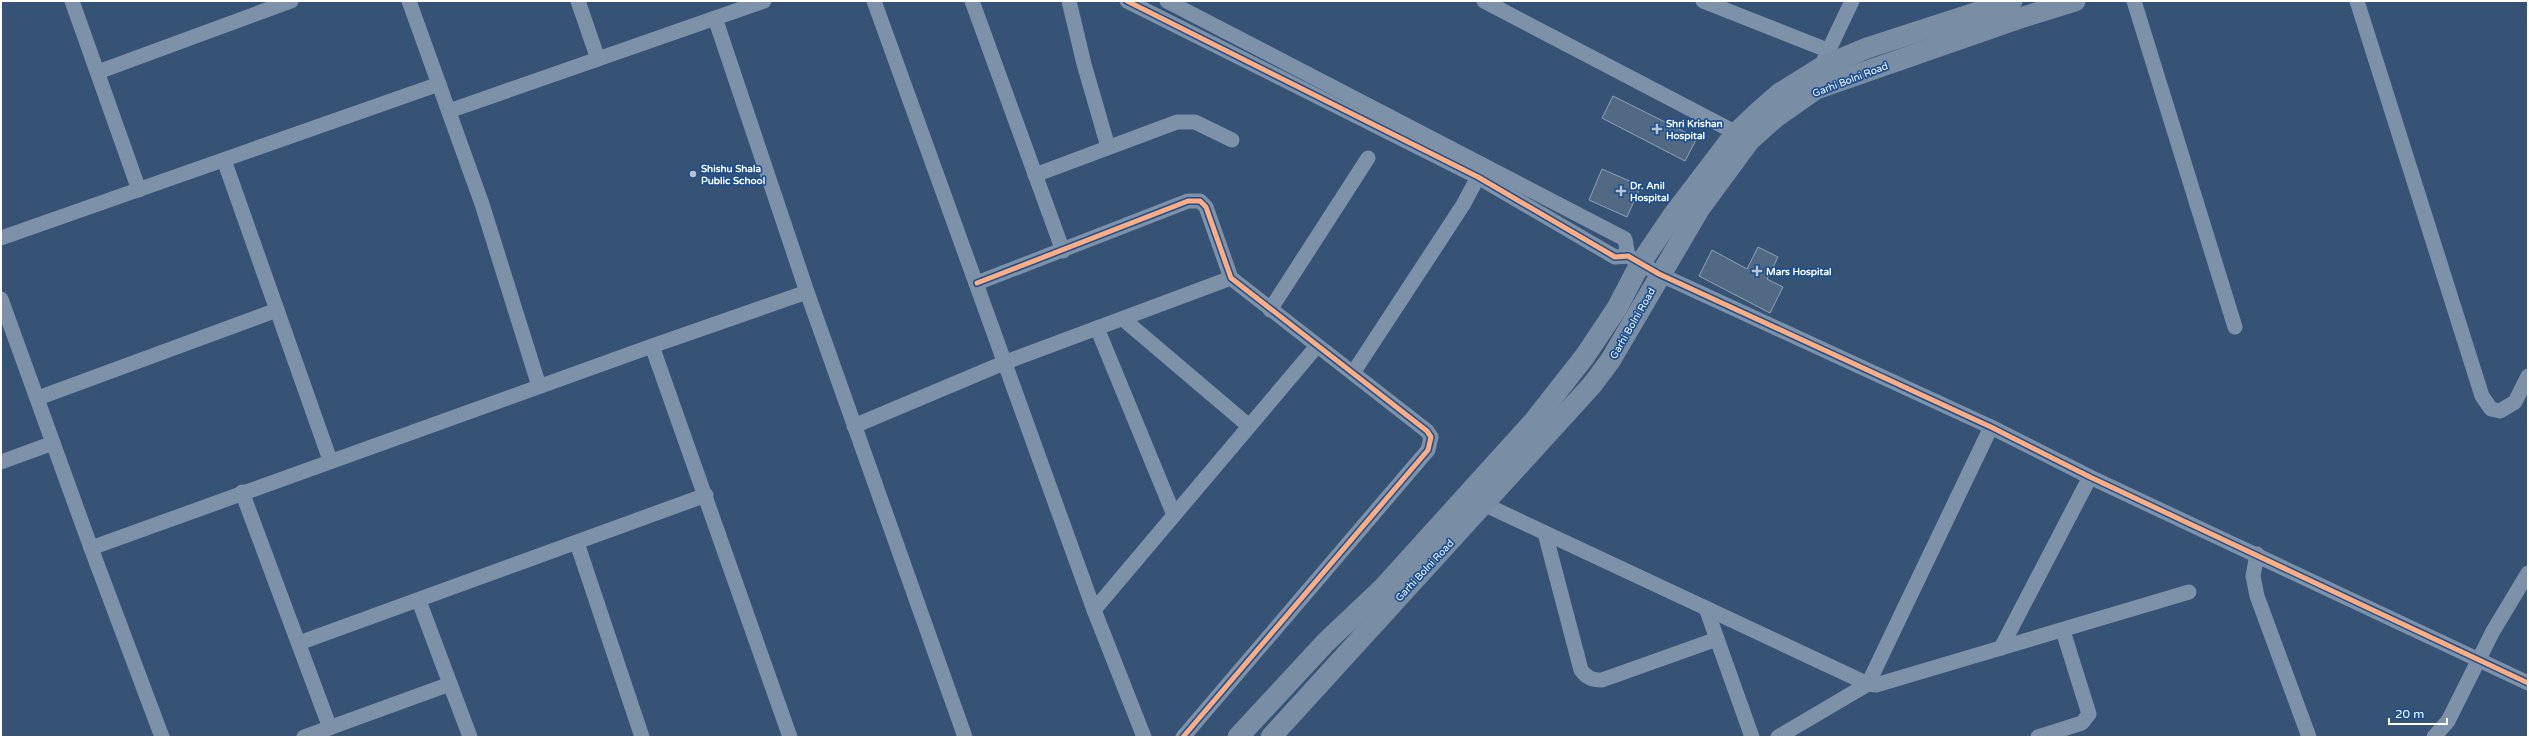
<svg xmlns="http://www.w3.org/2000/svg" width="2529" height="738" font-family="'Varela Round',sans-serif">
<rect width="100%" height="100%" fill="#365274"/>
<!-- building -->
<g fill="#526984" stroke="#92a2b6">
<path d="M1613 96 1697 138 1685 161 1602 118Z"/>
<path d="M1602 169 1641 186 1627 217 1589 200Z"/>
<path d="M1758 247 1778 257 1767 279 1783 287 1770 313 1699 276 1712 250 1747 269Z"/>
</g>
<g fill="none" stroke-linecap="round" stroke-linejoin="round">
<!-- minor -->
<g stroke="#7d92a8" stroke-width="15">
<path d="M72 1 139 190"/>
<path d="M409 1 482 204 539 386"/>
<path d="M578 1 598 59"/>
<path d="M874 1 1094 610 1144 737"/>
<path d="M972 1 1063 251"/>
<path d="M1069 1 1084 64 1108 147"/>
<path d="M1127 1 1478 177 1615 257 1628 256 1659 274 1991 427 2090 477 2528 683"/>
<path d="M1167 1 1625 239 1628 256"/>
<path d="M1484 1 1744 137"/>
<path d="M1703 1 1827 50"/>
<path d="M2134 1 2235 327"/>
<path d="M2357 1 2482 396 2491 409 2500 411 2515 402 2528 376"/>
<path d="M715 18 807 292 965 737"/>
<path d="M1824 60 1852 1"/>
<path d="M98 72 291 1"/>
<path d="M449 111 764 1"/>
<path d="M224 160 330 460"/>
<path d="M1035 175 1177 122H1195L1232 140"/>
<path d="M1 238 439 84"/>
<path d="M977 283 1188 201H1200L1206 207 1231 278 1427 431 1431 437 1428 450 1183 737"/>
<path d="M1 299 91 548 162 737"/>
<path d="M1270 310 1368 158"/>
<path d="M1123 319 1249 426"/>
<path d="M1097 328 1174 515"/>
<path d="M652 346 790 737"/>
<path d="M1353 373 1463 205 1478 177"/>
<path d="M38 398 277 310"/>
<path d="M854 426 1006 362 1231 278"/>
<path d="M1 462 53 443"/>
<path d="M242 492 330 728"/>
<path d="M1475 500 1868 684 1876 685 2189 592"/>
<path d="M1545 533 1581 670C1587 678 1592 680 1602 680L1717 639"/>
<path d="M577 543 642 737"/>
<path d="M91 548 652 346 807 292"/>
<path d="M2257 554 2253 576 2257 596 2309 737"/>
<path d="M419 601 470 737"/>
<path d="M1706 608 1752 737"/>
<path d="M1094 610 1317 346"/>
<path d="M299 643 706 495"/>
<path d="M2001 648 2090 477"/>
<path d="M304 737 450 684"/>
<path d="M1778 737 1868 684 1991 427"/>
<path d="M2038 737 2082 723 2089 714 2063 631"/>
<path d="M2434 737 2448 721 2493 631 2528 573"/>
</g>
<!-- secondary -->
<g stroke="#798da4" stroke-width="21">
<path d="M1238 737 1326 642 1382 589 1534 421 1585 356 1617 308 1640 264 1673 215 1734 135 1756 114 1780 93 1822 67 1867 48 2012 1"/>
<path d="M1271 737 1592 385 1610 361 1700 208 1750 140 1775 118 1816 89 2017 19 2075 1"/>
</g>
<defs>
<g id="cycleway">
<path d="M1127 1 1478 177 1615 257 1628 256 1659 274 1991 427 2090 477 2528 683"/>
<path d="M977 283 1188 201H1200L1206 207 1231 278 1427 431 1431 437 1428 450 1183 737"/>
</g>
</defs>
<!-- cycleway casing -->
<use href="#cycleway" stroke="#1b4f8f" stroke-width="8"/>
<!-- cycleway -->
<use href="#cycleway" stroke="#ffac80" stroke-width="5"/>
</g>
<!-- markers -->
<g fill="#b9c2ce" stroke="#1b4f8f" stroke-width="1.5">
<path d="M1655 123h4v4h4v4h-4v4h-4v-4h-4v-4h4z"/>
<circle cx="693" cy="174" r="4"/>
<path d="M1619 185h4v4h4v4h-4v4h-4v-4h-4v-4h4z"/>
<path d="M1755 265h4v4h4v4h-4v4h-4v-4h-4v-4h4z"/>
</g>
<g text-anchor="middle" stroke-width="3.5" stroke-linejoin="round" paint-order="stroke">
<!-- street labels -->
<g font-size="10" fill="#fff" stroke="#1b4f8f">
<text transform="translate(1850 79) rotate(-21)" y="4">Garhi Bolni Road</text>
<text transform="translate(1632 323) rotate(-60)" y="4">Garhi Bolni Road</text>
<text transform="translate(1424 570) rotate(-47)" y="4">Garhi Bolni Road</text>
</g>
<!-- poi labels -->
<g font-size="10" font-weight="bold" fill="#fff" stroke="#1b4f8f" text-anchor="start">
<text x="1666" y="127">Shri Krishan<tspan x="1666" dy="12">Hospital</tspan></text>
<text x="701" y="172">Shishu Shala<tspan x="701" dy="12">Public School</tspan></text>
<text x="1630" y="189">Dr. Anil<tspan x="1630" dy="12">Hospital</tspan></text>
<text x="1766" y="275">Mars Hospital</text>
</g>
</g>
<!-- border -->
<rect width="2529" height="738" fill="none" stroke="#ffffff" stroke-width="4"/>
<!-- scale -->
<path d="M2389 718v6h58v-6" fill="none" stroke="#ffffff" stroke-width="2"/>
<text x="2395" y="718" font-size="12" fill="#ffffff" stroke="#1b4f8f" stroke-width="3" paint-order="stroke">20 m</text>
</svg>
